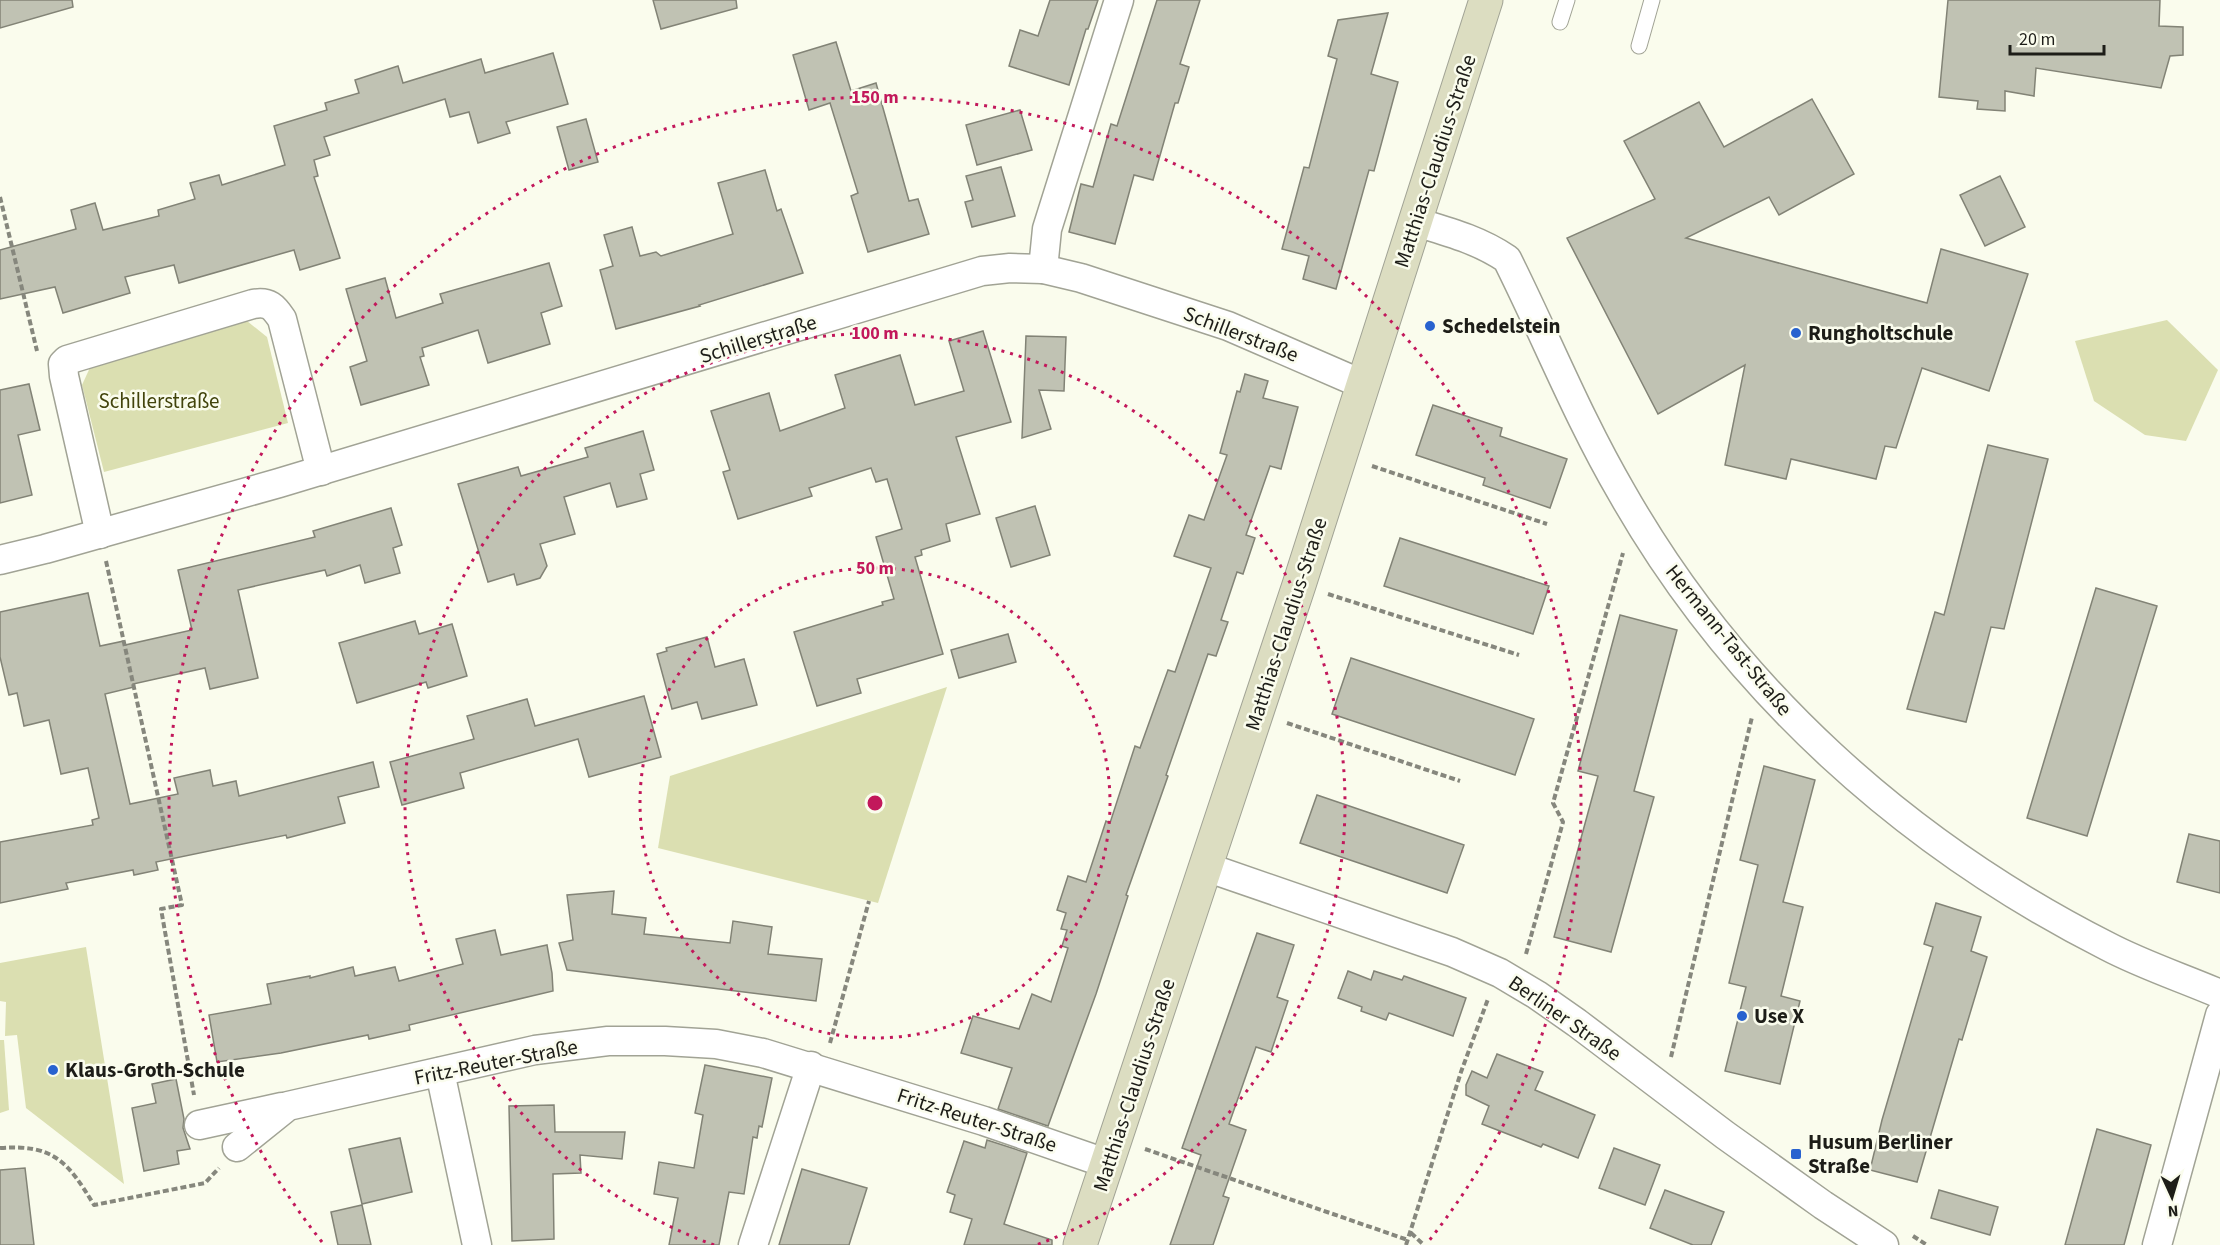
<svg xmlns="http://www.w3.org/2000/svg" width="2220" height="1245" font-family="'Source Sans 3',sans-serif">
<rect width="100%" height="100%" fill="#fafced"/>
<!-- green -->
<g fill="#dbdfb1">
<path d="M2167 320 2218 370 2186 441 2145 435 2094 401 2075 341Z"/>
<path d="M247 321 267 337 288 423 104 472 82 385 93 361Z"/>
<path d="M947 687 878 903 658 848 670 776Z"/>
<path d="M86 947 124 1184 26 1108 17 1035 5 1036 6 1002 0 1001V963Z"/>
<path d="M0 1040H4L9 1110 0 1113Z"/>
</g>
<!-- building -->
<g fill="#c0c2b3" stroke="#828376" stroke-width="1.5">
<path d="M0 0H72L73 7 0 28Z"/>
<path d="M653 0H736L737 8 661 29Z"/>
<path d="M1050 0H1098L1088 29H1086L1069 85 1009 66 1020 30 1038 36Z"/>
<path d="M1157 0H1200L1180 64 1189 67 1178 103H1175L1153 180 1134 175 1115 244 1069 232 1081 184 1093 187 1111 124 1117 126Z"/>
<path d="M1948 0H2160L2159 26 2183 27V55L2170 56 2161 88 2036 68 2034 96 2005 91V111L1977 109 1978 101 1939 97Z"/>
<path d="M1388 13 1371 74 1398 82 1374 171 1369 170 1336 289 1303 279 1309 256 1282 249 1304 167 1309 168 1337 59 1328 56 1338 20Z"/>
<path d="M836 42 851 91 876 83 909 201 918 199 929 234 868 252 851 196 858 193 830 103 809 110 793 55Z"/>
<path d="M553 53 568 104 506 122 510 133 478 143 469 112 450 117 445 99 324 137 330 155 314 160 318 176 314 177 340 258 300 270 294 250 179 283 174 265 125 277 130 293 63 313 55 287 0 299V250L76 229 71 210 95 203 103 230 159 216 158 210 195 199 190 183 219 175 222 185 285 165 274 126 327 110 325 103 359 93 355 80 398 66 403 83 481 59 485 73Z"/>
<path d="M1812 99 1854 174 1779 215 1769 197 1686 238 1927 303 1941 249 2028 274 1989 391 1922 368 1896 448 1885 446 1876 479 1791 459 1786 479 1725 465 1745 365 1658 414 1567 238 1655 199 1624 141 1699 102 1724 147Z"/>
<path d="M1020 110 1032 150 977 165 966 125Z"/>
<path d="M586 119 598 162 569 170 557 127Z"/>
<path d="M1001 167 1015 216 972 227 965 202 973 200 966 176Z"/>
<path d="M765 170 777 211 781 209 803 273 699 305 700 306 616 329 600 270 613 266 604 235 632 227 640 256 656 252 661 256 733 234 718 183Z"/>
<path d="M2000 176 2025 227 1985 246 1960 195Z"/>
<path d="M549 263 562 306 541 313 550 344 488 363 478 330 422 348 424 356 420 357 429 385 361 405 350 367 367 361 346 289 385 278 396 318 443 303 440 294Z"/>
<path d="M983 331 1011 422 956 437 980 514 946 524 950 541 921 550 922 555 915 557 943 654 857 679 861 693 817 706 794 632 883 605 882 602 894 599 876 537 902 529 887 479 876 482 871 468 809 488 812 496 738 519 723 472 730 470 711 411 769 393 780 431 845 408 835 375 900 355 915 405 964 391 949 341Z"/>
<path d="M1026 336 1066 337 1064 391 1039 390 1051 429 1022 438Z"/>
<path d="M1245 374 1268 381 1263 398 1298 407 1281 469 1270 466 1246 535 1255 538 1243 574 1237 572 1221 620 1228 622 1216 656 1208 654 1166 775 1168 776 1126 895 1128 896 1096 994 1048 1126 998 1109 1012 1068 961 1053 973 1016 1019 1029 1032 994 1051 1002 1068 948 1062 946 1067 930 1061 929 1066 913 1057 910 1068 876 1086 882 1106 821 1110 823 1135 746 1140 748 1168 670 1175 672 1211 568 1174 556 1189 515 1204 520 1227 455 1220 453 1237 391 1240 392Z"/>
<path d="M29 384 40 430 18 435 32 495 0 503V390Z"/>
<path d="M1433 405 1502 428 1500 436 1567 459 1550 508 1483 485 1485 478 1416 455Z"/>
<path d="M643 431 654 470 640 474 647 499 617 507 610 483 564 497 575 534 540 544 547 566 540 578 517 585 514 574 488 582 458 484 518 467 521 476 588 457 585 448Z"/>
<path d="M1988 445 2048 459 2004 629 1991 627 1966 722 1907 709 1935 612 1944 615Z"/>
<path d="M1035 506 1050 555 1011 567 996 518Z"/>
<path d="M391 508 402 545 393 548 400 573 365 583 360 565 327 576 325 570 238 590 258 678 210 689 205 668 133 684 134 687 105 694 130 804 178 794 174 778 210 770 213 786 236 781 239 796 373 762 379 787 338 797 345 823 287 838 286 835 156 862 158 870 134 875 133 870 66 883 68 889 0 903V842L93 825 92 820 99 818 88 768 61 774 49 720 24 726 17 693 9 695 0 657V612L88 593 100 646 124 641 125 645 192 630 178 570 315 537 313 531Z"/>
<path d="M1400 538 1549 586 1533 634 1384 586Z"/>
<path d="M2096 588 2157 606 2087 836 2027 818Z"/>
<path d="M1620 615 1677 630 1634 791 1654 797 1611 952 1554 937 1598 776 1578 771Z"/>
<path d="M415 621 419 634 452 624 467 676 428 688 426 682 357 703 339 643Z"/>
<path d="M1008 634 1016 662 959 678 951 650Z"/>
<path d="M707 637 715 667 744 659 757 705 702 719 697 702 672 709 657 654 667 651 666 648Z"/>
<path d="M1351 658 1534 719 1515 775 1332 714Z"/>
<path d="M644 696 661 757 589 777 578 739 460 773 464 788 402 805 390 762 474 739 467 716 527 699 535 726Z"/>
<path d="M1764 766 1815 780 1783 902 1803 907 1781 996 1800 1001 1780 1084 1725 1071 1746 987 1729 983 1758 865 1740 860Z"/>
<path d="M1317 795 1464 845 1447 893 1300 843Z"/>
<path d="M2189 834 2220 841V893L2177 882Z"/>
<path d="M614 891 612 914 646 918 644 934 730 943 733 921 772 927 768 954 822 959 816 1001 567 970 559 943 573 940 567 895Z"/>
<path d="M1936 903 1981 917 1971 951 1987 957 1962 1040 1959 1039 1917 1182 1870 1170 1882 1120 1933 947 1924 944Z"/>
<path d="M495 930 501 955 547 945 552 973 553 991 409 1025 410 1030 369 1039 368 1035 281 1053 217 1062 209 1015 271 1004 267 984 310 976V978L353 967 355 976 395 967 399 981 463 964 456 939Z"/>
<path d="M1257 933 1294 945 1277 997 1288 1001 1271 1052 1256 1047 1229 1124 1246 1130 1223 1196 1229 1198 1213 1245H1170L1201 1155 1182 1148Z"/>
<path d="M1348 971 1371 980 1374 971 1402 980 1404 976 1466 998 1453 1036 1389 1013 1386 1020 1361 1011 1362 1007 1338 998Z"/>
<path d="M1497 1054 1543 1072 1535 1090 1595 1115 1578 1158 1543 1144 1541 1147 1482 1124 1489 1106 1466 1095V1085L1472 1071 1487 1078Z"/>
<path d="M705 1065 772 1078 762 1127 759 1126 757 1138 753 1137 744 1194 729 1192 719 1245H669L678 1198 654 1194 659 1162 694 1168 703 1115 695 1113Z"/>
<path d="M176 1079 184 1119 183 1128 190 1149 177 1151 179 1164 144 1171 132 1108 156 1103 152 1084Z"/>
<path d="M554 1105 555 1132H625L622 1159 580 1155 581 1173 553 1174 554 1239 512 1241 509 1106Z"/>
<path d="M2097 1129 2151 1145 2124 1245H2065Z"/>
<path d="M400 1138 412 1192 362 1204 349 1149Z"/>
<path d="M987 1140 1027 1153 1004 1224 1052 1240V1245H964L972 1219 950 1212 955 1195 947 1192 964 1141 985 1148Z"/>
<path d="M1614 1148 1660 1165 1645 1205 1599 1188Z"/>
<path d="M25 1168 34 1245H0V1170Z"/>
<path d="M802 1169 867 1188 849 1245H779Z"/>
<path d="M1665 1190 1724 1212 1711 1245H1693L1650 1228Z"/>
<path d="M1939 1190 1998 1207 1990 1235 1931 1218Z"/>
<path d="M362 1205 371 1245H338L331 1212Z"/>
</g>
<g fill="none" stroke-linecap="round" stroke-linejoin="round">
<defs>
<g id="lane">
<path d="M1560 22 1567 0"/>
<path d="M1639 46 1652 0"/>
</g>
<g id="street">
<path d="M1416 222C1449 232 1479 240 1507 259 1546 337 1578 418 1622 493 1734 690 1906 844 2107 946 2143 965 2183 978 2220 994"/>
<path d="M1043 269 1047 229 1119 0"/>
<path d="M100 534 64 376 63 364 67 360 253 304C269 301 274 307 282 319L321 471"/>
<path d="M0 560 45 549 279 483 982 271 1010 268 1043 269 1081 278 1228 326 1364 385"/>
<path d="M1206 867 1452 952 1500 973 1537 995 1577 1023 1725 1135 1823 1205 1884 1245"/>
<path d="M440 1072 477 1245"/>
<path d="M199 1125 282 1107"/>
<path d="M237 1147 288 1106 535 1050 608 1041H665L716 1044 763 1053 984 1121 1108 1164"/>
<path d="M753 1245 811 1066"/>
<path d="M2157 1245 2220 1015"/>
</g>
<path id="secondary" d="M1080 1245 1299 585 1486 0"/>
</defs>
<!-- lane casing -->
<use href="#lane" stroke="#a1a395" stroke-width="17"/>
<!-- street casing -->
<use href="#street" stroke="#a1a395" stroke-width="31"/>
<!-- secondary casing -->
<use href="#secondary" stroke="#a1a395" stroke-width="35"/>
<!-- path -->
<g stroke="#86877d" stroke-width="4" stroke-dasharray="6 3" stroke-linecap="butt">
<path d="M0 197 37 351"/>
<path d="M1372 466 1547 524"/>
<path d="M106 561 182 905 161 909 194 1095"/>
<path d="M1328 594 1519 655"/>
<path d="M1287 723 1460 781"/>
<path d="M1526 954 1563 822 1553 803 1623 553"/>
<path d="M830 1043 869 901"/>
<path d="M1671 1057 1752 717"/>
<path d="M0 1148C54 1144 68 1162 94 1205L205 1183 219 1168"/>
<path d="M1145 1149 1408 1240"/>
<path d="M1411 1233 1424 1245"/>
<path d="M1913 1236 1927 1245"/>
<path d="M1406 1245 1461 1072 1488 999"/>
</g>
<!-- lane -->
<use href="#lane" stroke="#fff" stroke-width="15"/>
<!-- street -->
<use href="#street" stroke="#fff" stroke-width="28"/>
<!-- secondary -->
<use href="#secondary" stroke="#dcddc1" stroke-width="33"/>
</g>
<!-- distance rings -->
<g fill="none" stroke="#c2185b" stroke-width="3" stroke-dasharray="3 6">
<circle cx="875" cy="803" r="235"/>
<path d="M714 1245A470 470 0 1 1 1036 1245"/>
<path d="M322 1242A706 706 0 1 1 1428 1242"/>
</g>
<!-- markers -->
<g fill="#2862cf" stroke="#fafced" stroke-width="2">
<circle cx="1430" cy="326" r="6"/>
<circle cx="1796" cy="333" r="6"/>
<circle cx="1742" cy="1016" r="6"/>
<circle cx="53" cy="1070" r="6"/>
<rect x="1790" y="1148" width="12" height="12" rx="3"/>
</g>
<g text-anchor="middle" stroke-width="5" stroke-linejoin="round" paint-order="stroke">
<!-- street labels -->
<g font-size="21" fill="#1d1d18" stroke="#fafced">
<text transform="translate(1435 161) rotate(-72)" y="7">Matthias-Claudius-Straße</text>
<text transform="translate(1241 334) rotate(21)" y="7">Schillerstraße</text>
<text transform="translate(758 339) rotate(-17)" y="7">Schillerstraße</text>
<text transform="translate(1286 624) rotate(-72)" y="7">Matthias-Claudius-Straße</text>
<text transform="translate(1729 640) rotate(51)" y="7">Hermann-Tast-Straße</text>
<text transform="translate(1565 1018) rotate(35)" y="7">Berliner Straße</text>
<text transform="translate(496 1062) rotate(-11)" y="7">Fritz-Reuter-Straße</text>
<text transform="translate(1134 1085) rotate(-72)" y="7">Matthias-Claudius-Straße</text>
<text transform="translate(977 1120) rotate(18)" y="7">Fritz-Reuter-Straße</text>
</g>
<!-- poi labels -->
<g font-size="21" font-weight="bold" fill="#1d1d18" stroke="#fafced" text-anchor="start">
<text x="1442" y="333">Schedelstein</text>
<text x="1808" y="340">Rungholtschule</text>
<text x="1754" y="1023">Use X</text>
<text x="65" y="1077">Klaus-Groth-Schule</text>
<text x="1808" y="1149">Husum Berliner<tspan x="1808" dy="24">Straße</tspan></text>
</g>
<!-- park labels -->
<g font-size="21" fill="#42440c" stroke="#fafced">
<text x="159" y="408">Schillerstraße</text>
</g>
</g>
<circle cx="875" cy="803" r="9" fill="#c2185b" stroke="#fafced" stroke-width="3"/>
<g font-size="18" text-anchor="middle" font-weight="bold" fill="#c2185b" stroke="#fafced" stroke-width="5" stroke-linejoin="round" paint-order="stroke">
<text x="875" y="103">150 m</text>
<text x="875" y="339">100 m</text>
<text x="875" y="574">50 m</text>
</g>
<!-- north arrow -->
<g transform="translate(2172 1197) rotate(176)" stroke="#fafced" stroke-width="4.5" paint-order="stroke">
<path d="M0-4.5L10 22L0 15L-10 22Z" fill="#1d1d18"/>
<text y="-9" font-size="16" font-weight="bold" text-anchor="middle" fill="#1d1d18">N</text>
</g>
<!-- scale -->
<path d="M2010 45v9h94v-9" fill="none" stroke="#1d1d18" stroke-width="3"/>
<text x="2019" y="45" font-size="18" fill="#1d1d18" stroke="#fafced" stroke-width="4.5" paint-order="stroke">20 m</text>
</svg>
